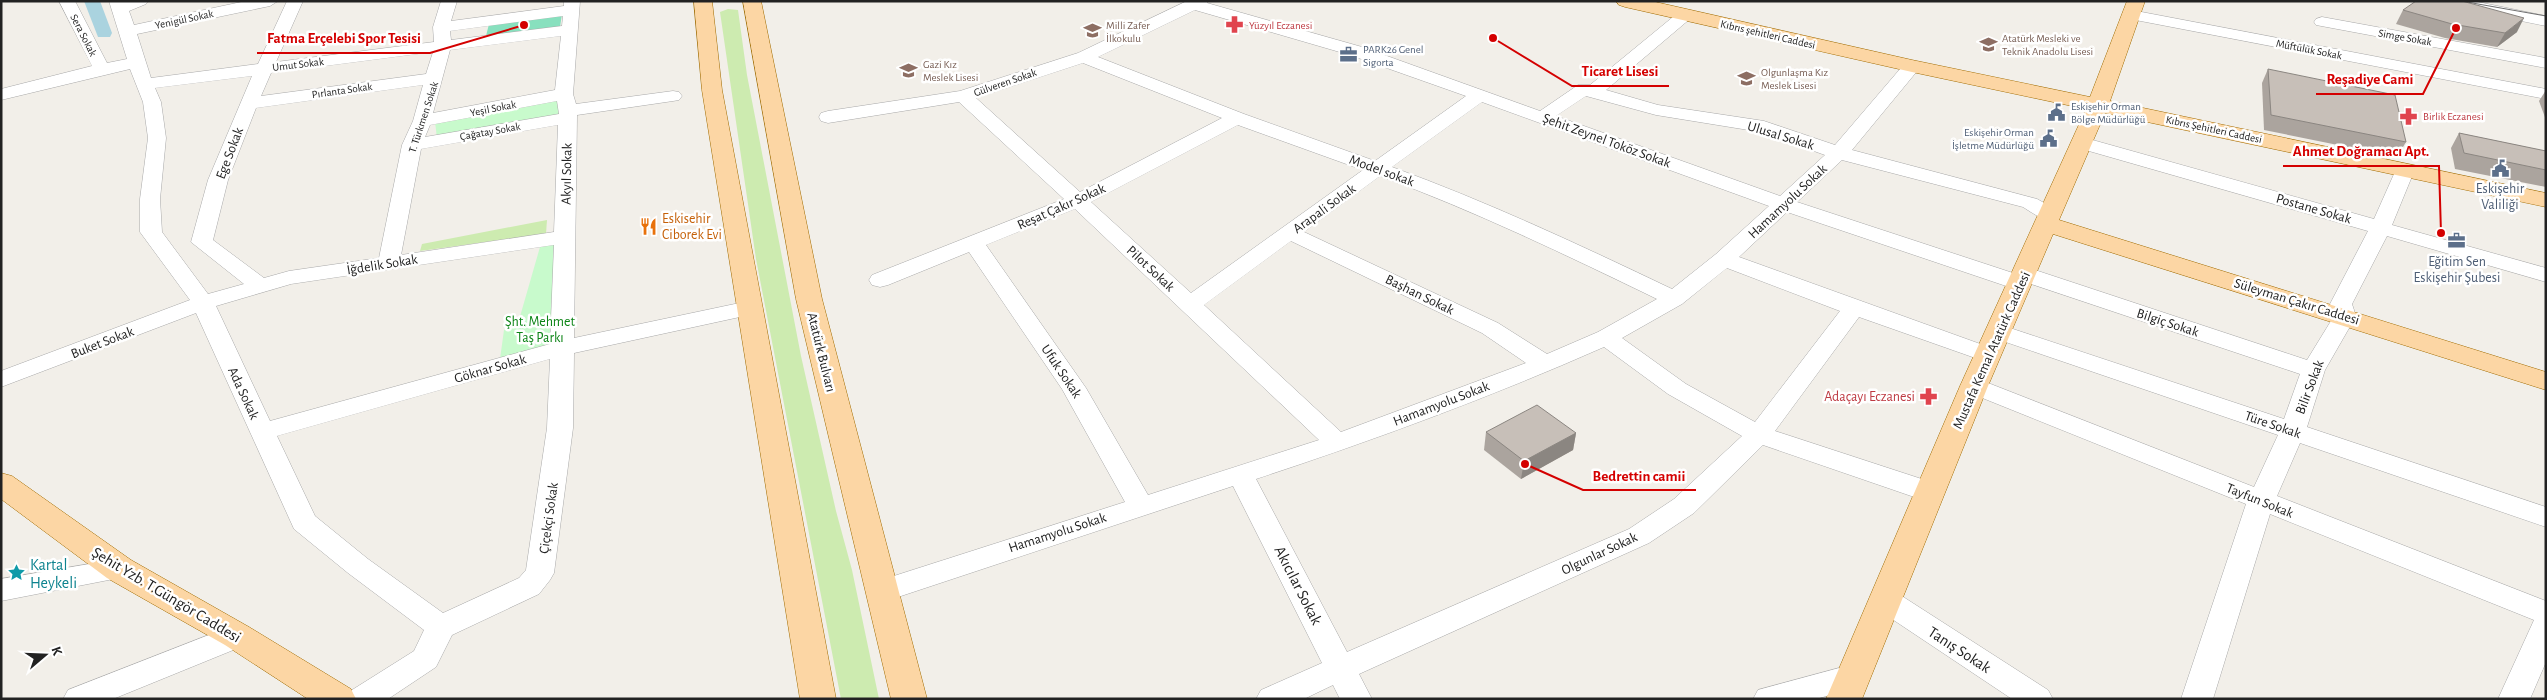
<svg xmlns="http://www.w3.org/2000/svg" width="2547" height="700" font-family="'Alegreya Sans',sans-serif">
<rect width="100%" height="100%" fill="#f2efe9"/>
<!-- grass -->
<g fill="#cdebb0">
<path d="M728 9 738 10 747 75 801 356 836 511 852 570 879 699H841L756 259 720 12Z"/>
<path d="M547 220 546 234 420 251 422 244Z"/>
</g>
<!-- park -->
<g fill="#c8facc">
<path d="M560 99V115L437 138 435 122Z"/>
<path d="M564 237 562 348 499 366 504 330 519 320 542 240Z"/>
</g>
<!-- pitch -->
<path fill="#88e0be" d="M562 14 560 27 486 36 489 24Z"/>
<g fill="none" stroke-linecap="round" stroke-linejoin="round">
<!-- canal -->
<path fill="#aad3df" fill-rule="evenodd" d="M84 1H100L112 33 110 37H98Z"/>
<defs>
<g id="minor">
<path d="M59 1H75L107 63 127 59 109 1H148L146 4 129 11 134 25 246 1H278L270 6 137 34 151 78 258 64 287 1H303L276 62 434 42 433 27 441 1H457L451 21 564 6V1H580L573 94 576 104 673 91 679 92 682 96 679 100 673 101 577 115 574 338 749 301 757 303 760 308 757 313 749 315 574 353 573 428 554 573 550 580 539 594 452 635 436 667 388 699H347L352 690 414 651 424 630 348 573 294 529 196 313 1 387V371L190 300 140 232V199L148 138 143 102 130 69 1 100V89L92 66ZM563 16 562 26 451 40 450 31ZM561 36 555 90 433 113 450 50ZM433 52 426 74 261 96 271 73ZM252 76 208 180 191 242 244 284 208 294 162 232 160 199 166 138 161 102 155 88ZM423 85 413 121 402 145 379 258 289 271 264 278 213 240 228 180 256 108ZM557 101 559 114 425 137 430 125ZM558 125 554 232 401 255 421 149ZM554 245 550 344 270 421 216 306 291 284ZM550 359 547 428 526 570 519 578 443 613 368 559 315 516 277 436Z"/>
<path d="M1187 1H1208L1207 3 1362 47 1540 111 1578 85H1590L1679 12H1691L1693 15 1691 18 1606 90 1658 105 1764 121 1835 145 1906 62H1918L1921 66 1918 70 1852 150 2037 199 2057 210 2060 214 2057 218C2044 222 2034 214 2023 207L1842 160 1797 202 2013 273 2016 269 2024 267 2032 269 2307 360 2334 316 2330 304 2368 231 2075 147 2072 143 2075 139H2089L2374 219 2398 165H2412L2415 169 2392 225 2546 268V282L2387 236 2352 304 2356 316 2325 370 2307 427 2546 507V527L2300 443 2277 496 2546 601V662L2530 699H2498L2534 620 2270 514 2213 699H2181L2246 504 1965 391 1962 386 1965 381 1974 378 1983 381 2254 487 2278 435 1991 337 1987 332 1991 327 1999 325 2007 327 2284 419 2300 374 2031 284 2028 288 2020 290 2012 288 1787 212 1739 257 1997 350 2001 355 1997 360 1989 362 1981 360 1859 317 1775 431 1940 485 1943 492 1940 499 1930 501 1920 499 1763 445 1694 513 1649 543 1359 674 1372 699H1340L1333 685 1304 699H1256L1261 690 1322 663 1233 486 892 599 882 602 872 599 867 591 872 583 1125 502 1062 389 969 252 888 285 880 287 872 285 869 280 872 275 1064 199 959 102 828 123 821 121 819 117 821 113 828 111 960 91 1078 53ZM1195 10 1350 55 1466 96 1375 161 1244 114 1098 57ZM1083 63 1222 118 1080 192 976 98ZM1586 96 1656 115 1761 132 1825 155 1780 196 1556 116ZM1482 102 1769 206 1716 254 1672 289C1580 245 1488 202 1392 167ZM1238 125 1363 170 1191 293 1091 202ZM1380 176C1475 211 1566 255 1657 299L1598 332 1547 354 1498 323 1304 232ZM1075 209 1319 440 1148 495 1086 388 986 245ZM1291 241 1482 333 1526 363 1341 432 1204 305ZM1727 268 1840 311 1755 422 1686 384 1622 338 1682 304ZM1604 347 1668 394 1742 436 1674 499 1629 529 1347 652 1256 479C1374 440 1491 397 1604 347Z"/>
<path d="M2440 1H2473L2546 16V26L2448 6Z"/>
<path d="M2131 10 2546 89V99L2125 18 2123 15 2125 12Z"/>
<path d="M2322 17 2546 58V68L2316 25 2314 22 2316 19Z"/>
<path d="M119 559 129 562 133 569 129 576 1 601V579Z"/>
<path d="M1884 588 1894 591 2048 690 2053 699H2012L1874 607 1869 599 1874 591Z"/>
<path d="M237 624 248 628 252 636 248 644 113 699H63L68 690Z"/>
<path d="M1854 664 1865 667 1870 676 1865 685 1816 699H1753L1758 690Z"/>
</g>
<g id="major">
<path d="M694 1H712L722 90 836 699H800L702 90Z"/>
<path d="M743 1H761L822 299 927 699H891L796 299Z"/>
<path d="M1616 1H1651L1912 60 2090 97 2127 1H2145L2110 101 2546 193V207L2105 113 2059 220 2546 372V390L2053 234 1988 386 1862 699H1826L1960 386 2086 109 1912 72 1625 7 1619 5Z"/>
<path d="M1 473 12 476 131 560 249 627 351 689 356 699H308L225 645 107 578 1 499Z"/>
</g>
</defs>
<!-- minor casing -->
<use href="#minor" stroke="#a9a9a9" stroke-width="1"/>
<!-- major casing -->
<use href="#major" stroke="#a06b00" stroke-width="1"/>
<!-- minor -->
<use href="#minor" fill="#fff" fill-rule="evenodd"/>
<!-- major -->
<use href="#major" fill="#fcd6a4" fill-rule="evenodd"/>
<!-- tram -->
<path stroke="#707070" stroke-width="1" d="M2461 1 2546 16"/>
</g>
<!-- wall -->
<g fill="#aba49e">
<path d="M2403 10 2517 32 2497 47 2445 38 2396 24Z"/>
<path d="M2268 69 2406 142 2397 157 2264 130 2262 83Z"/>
<path d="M2546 90V120L2539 101Z"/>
<path d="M2459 133 2546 151V187L2455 169 2451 148Z"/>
<path d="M1486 432 1576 433 1573 450 1521 479 1484 450Z"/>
</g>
<!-- shaded-wall -->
<g fill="#8b8681">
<path d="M2524 18 2517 32 2497 47 2505 33Z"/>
<path d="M1576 433 1573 450 1521 479 1524 461Z"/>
</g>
<!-- building -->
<g fill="#c7bfb8" stroke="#8b8681">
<path d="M2416 1H2462L2524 18 2505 33 2452 24 2403 10Z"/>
<path d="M2268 69 2395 95 2406 142 2271 115Z"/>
<path d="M2459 133 2546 151V170L2464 153Z"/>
<path d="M1537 405 1576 433 1524 461 1486 432Z"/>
</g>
<!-- icons -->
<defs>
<symbol id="pharmacy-bare" viewBox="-9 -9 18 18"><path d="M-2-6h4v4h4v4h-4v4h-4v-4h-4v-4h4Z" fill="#e0444e" stroke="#fff" stroke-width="2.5" paint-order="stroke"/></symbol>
<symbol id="school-bare" viewBox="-9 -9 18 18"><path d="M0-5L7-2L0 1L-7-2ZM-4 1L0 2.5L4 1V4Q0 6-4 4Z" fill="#8d6e63" stroke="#fff" stroke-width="2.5" paint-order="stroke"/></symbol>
<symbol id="office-bare" viewBox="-9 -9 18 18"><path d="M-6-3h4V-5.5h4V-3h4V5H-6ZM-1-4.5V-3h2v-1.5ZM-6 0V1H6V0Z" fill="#5c6f8a" stroke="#fff" stroke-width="2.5" paint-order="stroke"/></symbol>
<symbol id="civic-bare" viewBox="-9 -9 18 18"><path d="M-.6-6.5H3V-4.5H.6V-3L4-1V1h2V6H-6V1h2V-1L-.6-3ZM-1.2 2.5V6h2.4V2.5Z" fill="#5c6f8a" stroke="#fff" stroke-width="2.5" paint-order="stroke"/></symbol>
<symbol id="restaurant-bare" viewBox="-9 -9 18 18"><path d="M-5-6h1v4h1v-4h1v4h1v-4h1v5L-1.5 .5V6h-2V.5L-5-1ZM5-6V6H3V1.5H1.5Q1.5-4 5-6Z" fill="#e8710a" stroke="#fff" stroke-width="2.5" paint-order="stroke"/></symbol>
<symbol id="sight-bare" viewBox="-9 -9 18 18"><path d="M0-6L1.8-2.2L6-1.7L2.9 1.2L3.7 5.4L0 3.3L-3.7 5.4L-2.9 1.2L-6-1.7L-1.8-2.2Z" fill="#0f9aa8" stroke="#fff" stroke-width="2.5" paint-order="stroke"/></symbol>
</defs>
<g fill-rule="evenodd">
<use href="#pharmacy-bare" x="1222" y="12" width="25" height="25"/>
<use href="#school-bare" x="1080" y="18" width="25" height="25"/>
<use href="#school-bare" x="1976" y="32" width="25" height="25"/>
<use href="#office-bare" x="1336" y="42" width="25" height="25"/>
<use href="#school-bare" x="896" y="58" width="25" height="25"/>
<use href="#school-bare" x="1734" y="66" width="25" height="25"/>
<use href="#civic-bare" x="2044" y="100" width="25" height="25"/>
<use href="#pharmacy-bare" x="2396" y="104" width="25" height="25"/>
<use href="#civic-bare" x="2036" y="126" width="25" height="25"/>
<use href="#civic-bare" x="2488" y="156" width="25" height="25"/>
<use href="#restaurant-bare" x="636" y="214" width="25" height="25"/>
<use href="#office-bare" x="2444" y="228" width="25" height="25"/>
<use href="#pharmacy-bare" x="1916" y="384" width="25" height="25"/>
<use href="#sight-bare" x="4" y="560" width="25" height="25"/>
</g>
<g text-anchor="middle" stroke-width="5" stroke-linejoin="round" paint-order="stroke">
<!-- far-street labels -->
<g font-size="11" fill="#222" stroke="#fff">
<text transform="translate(184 19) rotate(-12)" y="4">Yenigül Sokak</text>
<text transform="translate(1768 34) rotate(13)" y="4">Kıbrıs şehitleri Caddesi</text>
<text transform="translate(84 35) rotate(63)" y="4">Sera Sokak</text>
<text transform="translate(2405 37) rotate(10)" y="4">Simge Sokak</text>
<text transform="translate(2309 49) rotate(11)" y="4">Müftülük Sokak</text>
<text transform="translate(298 64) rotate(-7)" y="4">Umut Sokak</text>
<text transform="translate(1005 82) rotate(-19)" y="4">Gülveren Sokak</text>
<text transform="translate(342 90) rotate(-8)" y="4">Pırlanta Sokak</text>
<text transform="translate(493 108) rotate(-11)" y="4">Yeşil Sokak</text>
<text transform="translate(423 117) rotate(-72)" y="4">T. Türkmen Sokak</text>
<text transform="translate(2214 129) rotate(12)" y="4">Kıbrıs Şehitleri Caddesi</text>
<text transform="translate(490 131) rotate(-10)" y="4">Çağatay Sokak</text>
</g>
<!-- far-education labels -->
<g font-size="11" fill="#785e54" stroke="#fff" text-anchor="start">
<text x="1106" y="29">Milli Zafer<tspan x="1106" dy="13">İlkokulu</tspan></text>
<text x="2002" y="42">Atatürk Mesleki ve<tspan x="2002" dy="13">Teknik Anadolu Lisesi</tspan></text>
<text x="923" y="68">Gazi Kız<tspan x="923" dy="13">Meslek Lisesi</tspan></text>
<text x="1761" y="76">Olgunlaşma Kız<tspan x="1761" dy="13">Meslek Lisesi</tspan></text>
</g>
<!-- far-health labels -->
<g font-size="11" fill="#be3a42" stroke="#fff" text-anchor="start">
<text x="1249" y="29">Yüzyıl Eczanesi</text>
<text x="2423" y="120">Birlik Eczanesi</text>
</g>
<!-- far-service labels -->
<g font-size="11" fill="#4e5e75" stroke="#fff" text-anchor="start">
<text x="1363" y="53">PARK26 Genel<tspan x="1363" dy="13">Sigorta</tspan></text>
<text x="2071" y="110">Eskişehir Orman<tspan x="2071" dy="13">Bölge Müdürlüğü</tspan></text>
<text x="2034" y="136" text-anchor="end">Eskişehir Orman<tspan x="2034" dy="13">İşletme Müdürlüğü</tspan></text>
</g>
<!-- street labels -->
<g font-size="14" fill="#222" stroke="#fff">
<text transform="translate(1781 135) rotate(17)" y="5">Ulusal Sokak</text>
<text transform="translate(1607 140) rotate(20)" y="5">Şehit Zeynel Toköz Sokak</text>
<text transform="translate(229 153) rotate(-69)" y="5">Ege Sokak</text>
<text transform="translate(1382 170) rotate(20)" y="5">Model sokak</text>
<text transform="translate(566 174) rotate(-89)" y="5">Akyıl Sokak</text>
<text transform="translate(1787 201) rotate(-43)" y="5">Hamamyolu Sokak</text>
<text transform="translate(1061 206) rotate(-24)" y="5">Reşat Çakır Sokak</text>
<text transform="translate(1324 208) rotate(-36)" y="5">Arapali Sokak</text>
<text transform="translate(2314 208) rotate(16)" y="5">Postane Sokak</text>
<text transform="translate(382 264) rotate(-9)" y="5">İğdelik Sokak</text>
<text transform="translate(1151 268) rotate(43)" y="5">Pilot Sokak</text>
<text transform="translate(1420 294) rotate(26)" y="5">Başhan Sokak</text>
<text transform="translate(2297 301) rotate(17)" y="5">Süleyman Çakır Caddesi</text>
<text transform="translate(2168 322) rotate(18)" y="5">Bilgiç Sokak</text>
<text transform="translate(102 342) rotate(-21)" y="5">Buket Sokak</text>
<text transform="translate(1991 350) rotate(-66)" y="5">Mustafa Kemal Atatürk Caddesi</text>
<text transform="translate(822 352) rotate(76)" y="5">Atatürk Bulvarı</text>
<text transform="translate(490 368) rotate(-16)" y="5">Göknar Sokak</text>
<text transform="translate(1062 371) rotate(56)" y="5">Ufuk Sokak</text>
<text transform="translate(2309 387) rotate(-69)" y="5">Bilir Sokak</text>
<text transform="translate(244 393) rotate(65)" y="5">Ada Sokak</text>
<text transform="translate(1441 403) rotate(-21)" y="5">Hamamyolu Sokak</text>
<text transform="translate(2273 424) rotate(19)" y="5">Türe Sokak</text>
<text transform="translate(2260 500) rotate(22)" y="5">Tayfun Sokak</text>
<text transform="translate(548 518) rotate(-82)" y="5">Çiçekçi Sokak</text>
<text transform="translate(1057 532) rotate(-18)" y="5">Hamamyolu Sokak</text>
<text transform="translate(1599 553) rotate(-25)" y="5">Olgunlar Sokak</text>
</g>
<!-- service labels -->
<g font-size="14" fill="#4e5e75" stroke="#fff">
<text x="2500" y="193">Eskişehir<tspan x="2500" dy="16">Valiliği</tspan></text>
<text x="2457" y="266">Eğitim Sen<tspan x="2457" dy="16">Eskişehir Şubesi</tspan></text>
</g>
<!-- food labels -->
<g font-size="14" fill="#c56008" stroke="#fff" text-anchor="start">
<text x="662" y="223">Eskisehir<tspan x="662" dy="16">Ciborek Evi</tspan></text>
</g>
<!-- park labels -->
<g font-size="14" fill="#0c8416" stroke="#fff">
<text x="540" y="326">Şht. Mehmet<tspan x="540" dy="16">Taş Parkı</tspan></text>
</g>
<!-- health labels -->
<g font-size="14" fill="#be3a42" stroke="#fff" text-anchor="end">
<text x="1915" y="401">Adaçayı Eczanesi</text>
</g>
<!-- near-culture labels -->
<g font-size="16" fill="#0d838f" stroke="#fff" text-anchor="start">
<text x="30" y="570">Kartal<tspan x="30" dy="18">Heykeli</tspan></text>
</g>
<!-- near-street labels -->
<g font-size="16" fill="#222" stroke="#fff">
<text transform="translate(1299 585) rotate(63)" y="6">Akıcılar Sokak</text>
<text transform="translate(167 594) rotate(31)" y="6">Şehit Yzb. T.Güngör Caddesi</text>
<text transform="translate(1960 649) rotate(33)" y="6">Tanış Sokak</text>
</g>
</g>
<!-- callouts -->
<path fill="none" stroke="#d40000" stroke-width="2" d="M524 25L430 53H257M1493 38L1572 86H1669M2456 28L2423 94H2316M2441 233L2439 166H2283M1525 464L1583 490H1696"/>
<g fill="#d40000" stroke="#fff" stroke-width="2">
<circle cx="524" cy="25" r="5"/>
<circle cx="1493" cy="38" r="5"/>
<circle cx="2456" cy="28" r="5"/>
<circle cx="2441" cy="233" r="5"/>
<circle cx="1525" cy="464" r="5"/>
</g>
<g font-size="15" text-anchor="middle" font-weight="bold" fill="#d40000" stroke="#fff" stroke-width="5" stroke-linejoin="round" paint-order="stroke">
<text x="344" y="43">Fatma Erçelebi Spor Tesisi</text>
<text x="1620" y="76">Ticaret Lisesi</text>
<text x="2370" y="84">Reşadiye Cami</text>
<text x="2361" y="156">Ahmet Doğramacı Apt.</text>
<text x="1639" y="481">Bedrettin camii</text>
</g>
<!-- border -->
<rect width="2547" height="700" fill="none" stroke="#222222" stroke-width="5"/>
<!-- north arrow -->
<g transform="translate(45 655) rotate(71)" stroke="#ffffff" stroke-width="4" paint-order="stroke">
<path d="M0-4L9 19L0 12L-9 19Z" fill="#222222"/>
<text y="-8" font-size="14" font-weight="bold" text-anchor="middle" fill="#222222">K</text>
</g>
</svg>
